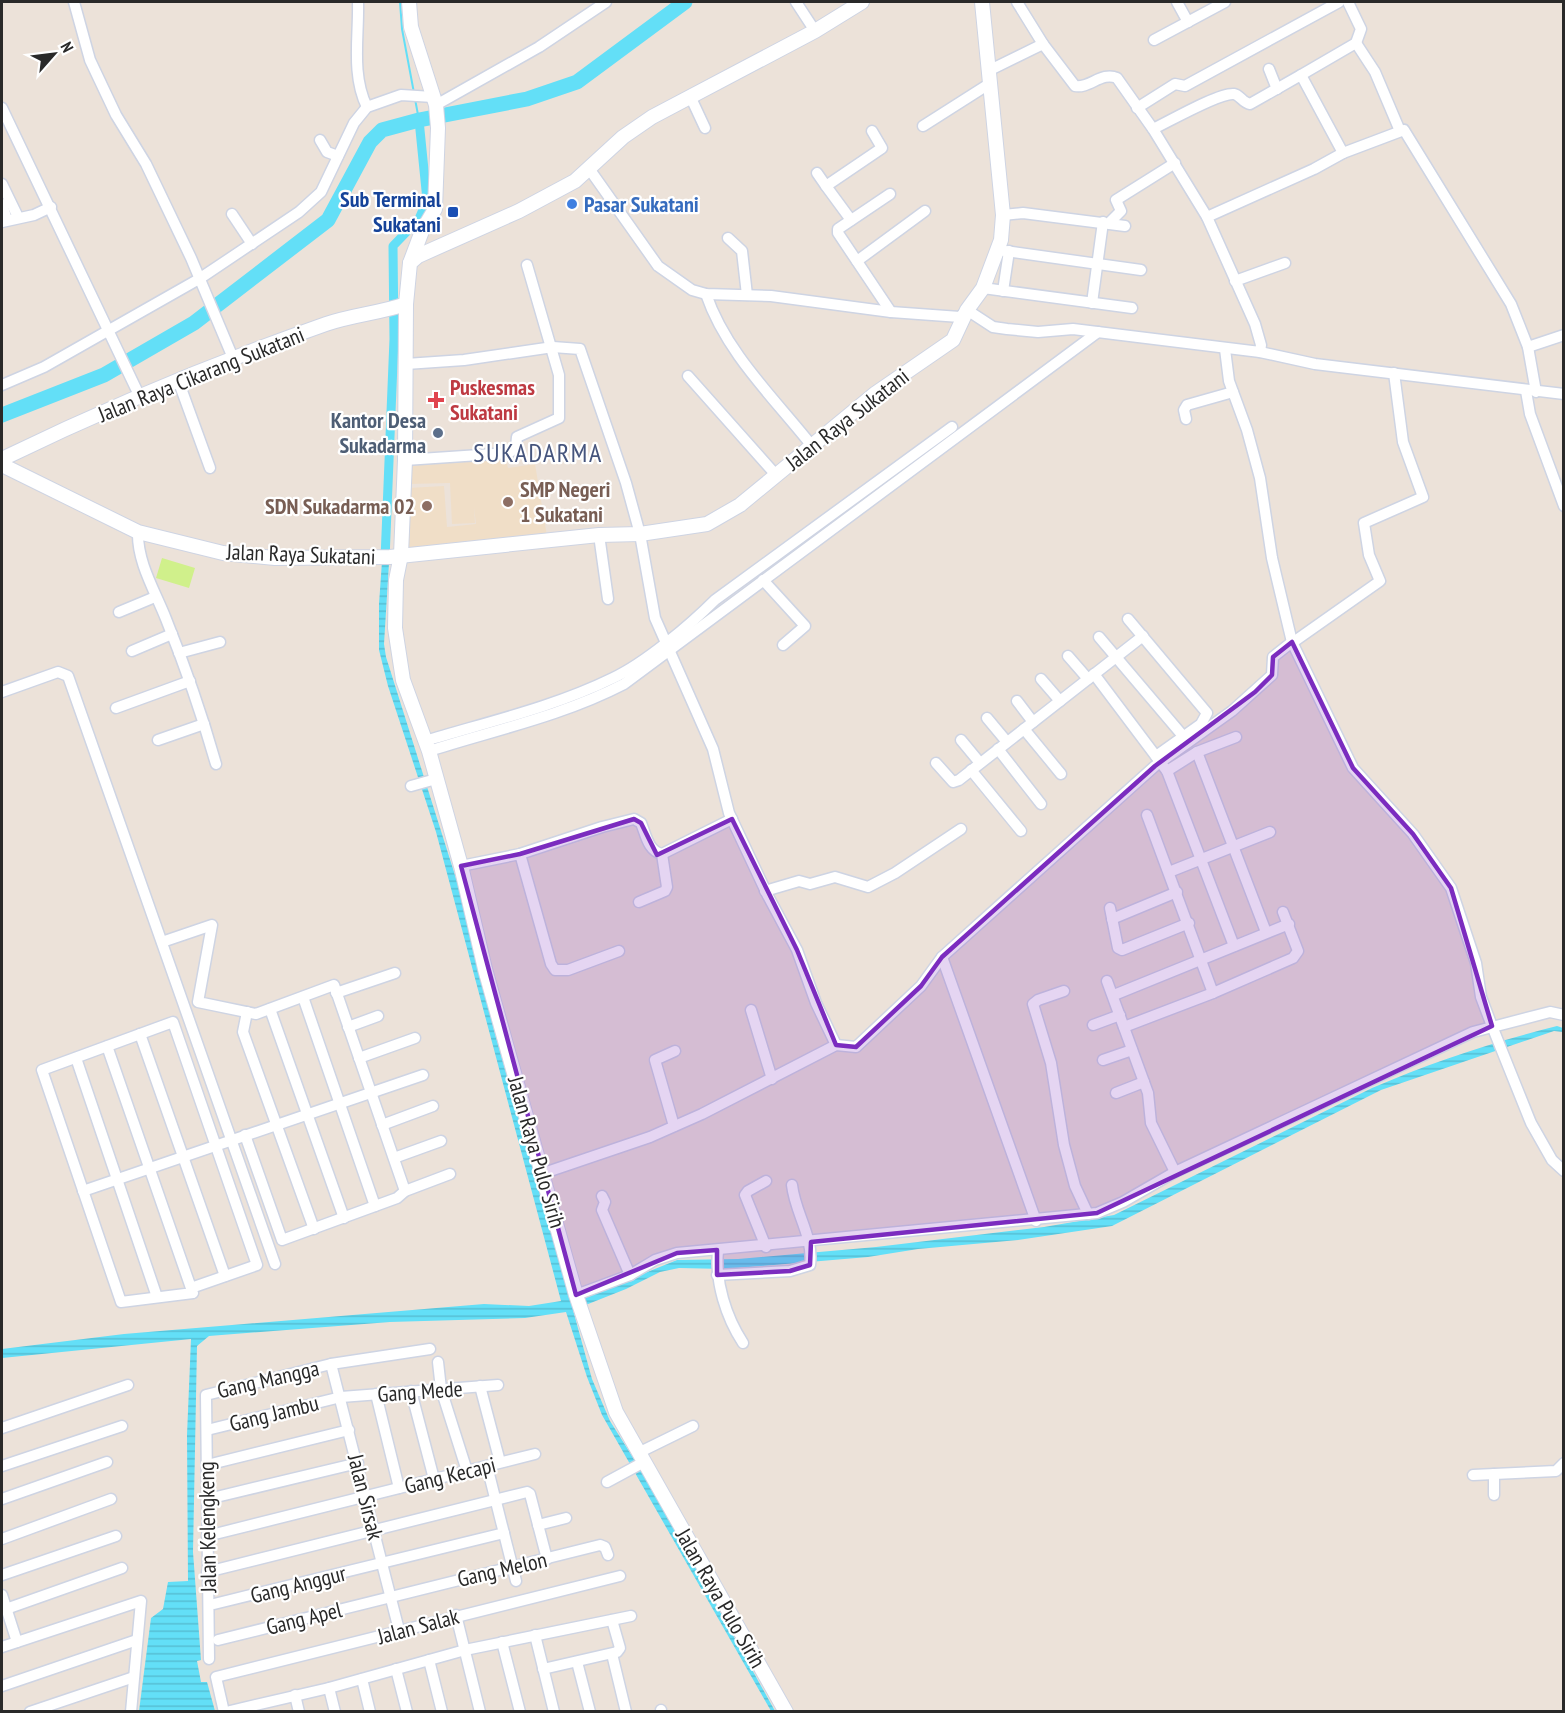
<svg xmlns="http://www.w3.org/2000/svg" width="1565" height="1713" font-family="'PT Sans Narrow',sans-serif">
<defs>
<pattern id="water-rules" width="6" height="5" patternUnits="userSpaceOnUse" patternTransform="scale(1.5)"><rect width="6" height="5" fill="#63dff7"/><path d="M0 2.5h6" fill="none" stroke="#56bfd4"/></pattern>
</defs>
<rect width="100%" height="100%" fill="#ece2d9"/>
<!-- education -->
<path fill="#f0dec7" d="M505 456 508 468 535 464 547 536 407 550 408 488 444 486 447 527 476 524 474 507 475 523 452 524 450 483 408 484V462Z"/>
<!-- pitch -->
<path fill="#d0f08b" d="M162 558 195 568 189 588 156 578Z"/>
<!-- water -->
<path fill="url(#water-rules)" d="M383 547H390L384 644 386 657 460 891 494 1030 571 1303 677 1260 738 1259 876 1247 1044 1227 1114 1215 1372 1088C1432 1062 1493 1042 1557 1026L1563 1028V1032L1554 1031 1381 1090 1112 1226 1018 1240 918 1249 868 1257 726 1269 679 1268 660 1272 626 1289 573 1310 592 1379 610 1421 646 1478 775 1711H771L602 1415 587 1377 566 1312 525 1318 390 1322 209 1336 197 1346 193 1552 201 1660 197 1661 201 1682H207L215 1711H139L151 1618 163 1609 168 1582 188 1581 187 1435 191 1339 2 1358V1349L124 1334 484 1304 529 1306 561 1301 436 832 388 686 379 650V604Z"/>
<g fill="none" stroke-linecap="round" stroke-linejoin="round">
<!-- stream -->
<g stroke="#63dff7" stroke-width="2">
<path d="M400 2 402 29 414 93"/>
<path d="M415 99 419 120"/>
</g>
<!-- canal -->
<path stroke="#63dff7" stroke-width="9" d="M385 559 394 339 393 246 419 219 427 200 419 120"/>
<!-- river -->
<path stroke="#63dff7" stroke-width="15" d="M2 415 104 375 194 323 328 220 370 142 382 130 419 120 527 99 577 82 685 2"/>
<defs>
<g id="street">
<path d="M74 2 90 60 116 115 146 164 191 258 233 358"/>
<path d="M358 2C359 36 351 75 367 107"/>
<path d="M796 2 815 31"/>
<path d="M1017 2 1043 44"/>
<path d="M1177 2 1188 22"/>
<path d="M1348 2 1361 29 1356 43"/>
<path d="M1154 40 1225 2"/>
<path d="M1269 69 1277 89"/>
<path d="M988 71 1043 44 1075 86C1089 89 1102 71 1117 78L1153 129 1207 217 1255 324 1261 345 1260 352"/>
<path d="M1301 75 1356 43 1375 72 1400 131"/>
<path d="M691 98 705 128"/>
<path d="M436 105 539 47 606 2"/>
<path d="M2 108 139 395"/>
<path d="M1137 108 1175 84 1185 86 1339 2"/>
<path d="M923 126 989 84"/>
<path d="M1153 129C1168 122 1220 92 1234 94 1240 95 1243 103 1250 104L1301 75 1343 153"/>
<path d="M320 140 327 152 338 156"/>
<path d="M590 170 658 266 692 290 706 294 771 296 891 312 960 317 967 310 993 327 1007 329 1038 332 1073 329 1260 352 1315 364 1564 394"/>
<path d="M817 173 826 186"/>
<path d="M2 184 18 217"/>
<path d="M890 194 838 229V233L891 312"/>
<path d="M2 204 7 220"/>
<path d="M232 214 252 244"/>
<path d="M1003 215 1023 213 1125 226"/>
<path d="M1207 217 1314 169 1343 153 1404 130 1511 304 1528 347 1536 392"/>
<path d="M851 220 826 186 882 148 872 131"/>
<path d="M2 222 34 215 51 207"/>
<path d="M1109 223 1121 211 1116 200 1175 163"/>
<path d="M728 238 742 251 747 295"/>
<path d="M998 250 1141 270"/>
<path d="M857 261 925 211"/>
<path d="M1235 281 1285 263"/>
<path d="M983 288 1132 308"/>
<path d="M1003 291 1009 251"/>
<path d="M706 294C726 353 775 399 812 446"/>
<path d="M1092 303 1103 222"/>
<path d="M1528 347 1564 335"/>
<path d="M1225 349 1229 381 1247 430 1260 478 1272 558 1292 642 1353 768 1413 834 1451 888 1476 963 1481 997 1492 1026 1531 1123 1552 1160 1564 1171"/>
<path d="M406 364 464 360 553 347 580 349 626 483 640 534 655 618 713 749 729 813 768 896 797 950 816 1003 836 1045"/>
<path d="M688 376 776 475"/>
<path d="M178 380 210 468"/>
<path d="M2 385 44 367 199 279 299 212 321 192 354 123 367 107 401 95 433 97"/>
<path d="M1526 391 1530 414 1564 506"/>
<path d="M1186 419 1184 410 1187 405 1233 392"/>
<path d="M405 460 509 453 516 447 517 437 559 418V375L527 265"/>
<path d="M138 532C137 562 155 591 166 619 185 666 202 715 216 764"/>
<path d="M599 535 608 599"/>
<path d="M763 580 805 626 783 645"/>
<path d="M119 612 155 597"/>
<path d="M1128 619 1207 713 1201 724 1156 756"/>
<path d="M1099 637 1183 736"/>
<path d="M1292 643 1380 581 1369 555 1364 523 1423 497 1403 442 1394 373"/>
<path d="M132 651 172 634"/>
<path d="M179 653 220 642"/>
<path d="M1068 656 1088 679"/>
<path d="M1094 674 1167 771 1234 946"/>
<path d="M1041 679 1060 701"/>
<path d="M2 692 58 672 68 676 275 1264"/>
<path d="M1017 701 1033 722"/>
<path d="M116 708 190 681"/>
<path d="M987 718 1007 742"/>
<path d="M1024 729 1061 774"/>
<path d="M158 740 204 724"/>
<path d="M961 740 980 763"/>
<path d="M425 741C488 722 554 707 613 678 645 663 690 625 715 600L952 427"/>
<path d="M998 749 1041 804"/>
<path d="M429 751C495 730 562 716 624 684L1098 332"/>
<path d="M1197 752 1266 932"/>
<path d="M936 763 953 782 959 780 1143 636"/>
<path d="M971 770 1021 831"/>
<path d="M1167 771 1197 752 1236 737"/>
<path d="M411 786 436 779"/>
<path d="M1147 815 1213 993"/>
<path d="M520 854 551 964 555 970H568L619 951"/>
<path d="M461 866 520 854 602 827 634 819 641 823C646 835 648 851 662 854L732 819"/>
<path d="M1169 872 1270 832"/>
<path d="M765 891 799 881 810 884 835 877 868 887 895 873 961 829"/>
<path d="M639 902 665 891 667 887 662 854"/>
<path d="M1110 908 1118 948 1122 950 1189 923"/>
<path d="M1112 919 1177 892"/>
<path d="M162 942 212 925 198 1002 256 1014 334 985 405 1191"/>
<path d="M942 957 1036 1221"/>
<path d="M1107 981 1148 1093 1151 1123 1175 1172"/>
<path d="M1064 991 1038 1000 1033 1004 1051 1063 1064 1145 1075 1186 1088 1214"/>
<path d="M336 993 395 973"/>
<path d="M1114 995 1289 924"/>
<path d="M303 997 375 1206"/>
<path d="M270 1009 344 1218"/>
<path d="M751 1010 772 1079"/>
<path d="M247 1012 243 1032 314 1229"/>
<path d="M1093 1025 1120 1015"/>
<path d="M348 1027 378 1016"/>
<path d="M1124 1027 1213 993 1293 958 1298 951 1283 912"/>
<path d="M140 1034 225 1276"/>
<path d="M107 1046 191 1288 193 1293 121 1302 42 1070 173 1022 257 1265 191 1288"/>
<path d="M76 1058 157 1297"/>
<path d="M359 1058 415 1038"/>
<path d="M1103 1060 1132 1050"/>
<path d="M1116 1093 1144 1082"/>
<path d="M382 1125 433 1106"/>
<path d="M674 1126 655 1060 675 1051"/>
<path d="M245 1135 282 1240 397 1198 405 1191 450 1174"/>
<path d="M394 1158 441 1141"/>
<path d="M544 1173 650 1137 702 1114 836 1045 856 1047 921 986 942 957 1155 766 1232 711 1272 675 1273 657 1292 642"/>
<path d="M766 1181 748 1191 745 1195 766 1247"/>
<path d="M83 1191 423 1075"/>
<path d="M602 1196 605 1202 602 1210 630 1275"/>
<path d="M718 1251C715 1282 726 1317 743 1343"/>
<path d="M717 1275 790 1271 810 1265C814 1237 795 1213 792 1185"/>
<path d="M576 1295 630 1275 655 1260 677 1253 1097 1213 1123 1202 1175 1172 1473 1032 1550 1012 1564 1015"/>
<path d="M438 1362 441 1389 467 1471"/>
<path d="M331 1364 399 1630"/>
<path d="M480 1386 500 1462"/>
<path d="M411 1391 434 1479"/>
<path d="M376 1394 399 1488"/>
<path d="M2 1428 128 1385"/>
<path d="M207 1430 341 1397 498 1385"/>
<path d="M638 1453 693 1426"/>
<path d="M207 1465 349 1430"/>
<path d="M2 1466 122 1426"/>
<path d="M487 1466 516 1581"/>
<path d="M1473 1475 1556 1471 1564 1463"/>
<path d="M607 1482 644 1462"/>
<path d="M1494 1495V1474"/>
<path d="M2 1499 107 1462"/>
<path d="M208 1499 358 1463"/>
<path d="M538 1525 566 1518"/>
<path d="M207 1536 535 1454"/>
<path d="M2 1539 111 1499"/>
<path d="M207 1572 527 1492 530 1494 547 1559"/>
<path d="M2 1575 116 1536"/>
<path d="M2 1595 17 1642"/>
<path d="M214 1604 504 1533"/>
<path d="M6 1609 122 1568"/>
<path d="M456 1615 480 1712"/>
<path d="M535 1635 554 1712"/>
<path d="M218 1640 600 1545 605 1547 608 1555"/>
<path d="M502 1642 520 1712"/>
<path d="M2 1647 141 1601 131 1712"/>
<path d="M612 1654 626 1712"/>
<path d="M209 1659 206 1395 331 1364 430 1349"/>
<path d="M429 1660 442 1712"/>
<path d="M577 1662 590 1712"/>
<path d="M396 1669 407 1712"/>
<path d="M543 1669 617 1652 620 1648 612 1620"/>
<path d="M362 1679 370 1712"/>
<path d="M2 1686 137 1640"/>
<path d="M329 1688 335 1712"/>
<path d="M295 1695 299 1712"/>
<path d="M661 1710V1712"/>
<path d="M230 1711 329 1688 465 1650 631 1616"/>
<path d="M30 1712 134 1677"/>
<path d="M224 1712 216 1677 620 1576"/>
</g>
<g id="secondary">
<path d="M409 2 411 27 436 105 438 128 435 209 422 231 410 263"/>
<path d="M2 459C107 408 215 363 326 324 352 315 380 313 406 304"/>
<path d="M2 465 138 532 223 553 275 558 390 557 599 535 640 534 707 524 740 505 876 393 953 340 967 310 983 288 1001 240 1003 215 982 2"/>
<path d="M786 1712 616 1412 576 1295 485 969 461 866 429 751 403 680 395 628 396 580 401 555 405 460 406 304 410 263 418 256 519 211 575 181 623 137 652 117 815 31 862 2"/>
</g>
</defs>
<!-- street casing -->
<use href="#street" stroke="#ced4e3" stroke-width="13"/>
<!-- secondary casing -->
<use href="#secondary" stroke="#ced4e3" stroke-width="16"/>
<!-- street -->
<use href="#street" stroke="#fff" stroke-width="10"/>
<!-- secondary -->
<use href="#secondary" stroke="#fff" stroke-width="14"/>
</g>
<!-- marked area -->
<path fill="#7b2cbf" fill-opacity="0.2" stroke="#7b2cbf" stroke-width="4.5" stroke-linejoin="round" d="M1292 642 1353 768 1413 834 1451 888 1492 1026 1097 1213 811 1242 810 1265 790 1271 717 1275V1250L677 1253 576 1295 461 866 520 854 634 819 641 823 657 855 732 819 797 950 836 1045 856 1047 921 986 942 957 1155 766 1255 692 1272 675 1273 657Z"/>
<!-- markers -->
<circle fill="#3f7fe0" stroke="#fff" stroke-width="2" cx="572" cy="204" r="6"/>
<rect fill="#1a4fb4" stroke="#fff" stroke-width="2" x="447" y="206" width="12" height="12" rx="3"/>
<path fill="#e0444e" stroke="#fff" stroke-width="2" d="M433 391h6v6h6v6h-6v6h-6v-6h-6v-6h6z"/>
<circle fill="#5c6f8a" stroke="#fff" stroke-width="2" cx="438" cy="433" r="6"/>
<g fill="#8d6e63" stroke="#fff" stroke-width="2">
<circle cx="508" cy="502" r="6"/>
<circle cx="427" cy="506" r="6"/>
</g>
<g text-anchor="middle" stroke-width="4.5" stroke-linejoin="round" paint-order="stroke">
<!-- transit labels -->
<g font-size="22" font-weight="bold" fill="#164399" stroke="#fff" text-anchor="end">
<text x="441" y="207">Sub Terminal<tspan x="441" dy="25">Sukatani</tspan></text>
</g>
<!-- shop labels -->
<g font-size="22" font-weight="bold" fill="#366cbe" stroke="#fff" text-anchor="start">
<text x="584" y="212">Pasar Sukatani</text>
</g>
<!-- street labels -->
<g font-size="22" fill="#292929" stroke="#fff">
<text transform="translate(201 374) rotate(-22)" y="8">Jalan Raya Cikarang Sukatani</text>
<text transform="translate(847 419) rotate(-38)" y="8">Jalan Raya Sukatani</text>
<text transform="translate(301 554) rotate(2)" y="8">Jalan Raya Sukatani</text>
<text transform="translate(537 1152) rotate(74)" y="8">Jalan Raya Pulo Sirih</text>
<text transform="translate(268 1379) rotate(-13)" y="8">Gang Mangga</text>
<text transform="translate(420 1391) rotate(-4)" y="8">Gang Mede</text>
<text transform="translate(274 1413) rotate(-14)" y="8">Gang Jambu</text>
<text transform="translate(450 1475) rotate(-14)" y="8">Gang Kecapi</text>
<text transform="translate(366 1497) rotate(76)" y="8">Jalan Sirsak</text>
<text transform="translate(207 1527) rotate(-91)" y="8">Jalan Kelengkeng</text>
<text transform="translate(502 1569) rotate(-13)" y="8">Gang Melon</text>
<text transform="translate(298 1584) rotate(-14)" y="8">Gang Anggur</text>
<text transform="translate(721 1598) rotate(60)" y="8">Jalan Raya Pulo Sirih</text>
<text transform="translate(304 1618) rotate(-14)" y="8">Gang Apel</text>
<text transform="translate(418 1626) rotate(-15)" y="8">Jalan Salak</text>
</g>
<!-- health labels -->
<g font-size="22" font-weight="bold" fill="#be3a42" stroke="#fff" text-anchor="start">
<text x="450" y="395">Puskesmas<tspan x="450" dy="25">Sukatani</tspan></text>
</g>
<!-- service labels -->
<g font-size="22" font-weight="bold" fill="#4e5e75" stroke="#fff" text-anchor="end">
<text x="426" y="428">Kantor Desa<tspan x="426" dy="25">Sukadarma</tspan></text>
</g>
<!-- education labels -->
<g font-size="22" font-weight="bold" fill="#785e54" stroke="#fff" text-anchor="start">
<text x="520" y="497">SMP Negeri<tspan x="520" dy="25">1 Sukatani</tspan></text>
<text x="415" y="514" text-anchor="end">SDN Sukadarma 02</text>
</g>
<!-- quarter labels -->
<g font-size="26" letter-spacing="1.5" fill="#46557d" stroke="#fff">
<text x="538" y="462">SUKADARMA</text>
</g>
</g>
<!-- border -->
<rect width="1565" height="1713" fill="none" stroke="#292929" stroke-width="6"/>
<!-- north arrow -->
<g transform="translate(54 54) rotate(62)" stroke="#ffffff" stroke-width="4.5" paint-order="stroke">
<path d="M0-4.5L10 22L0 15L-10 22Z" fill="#292929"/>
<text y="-9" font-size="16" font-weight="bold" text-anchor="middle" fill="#292929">N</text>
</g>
</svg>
